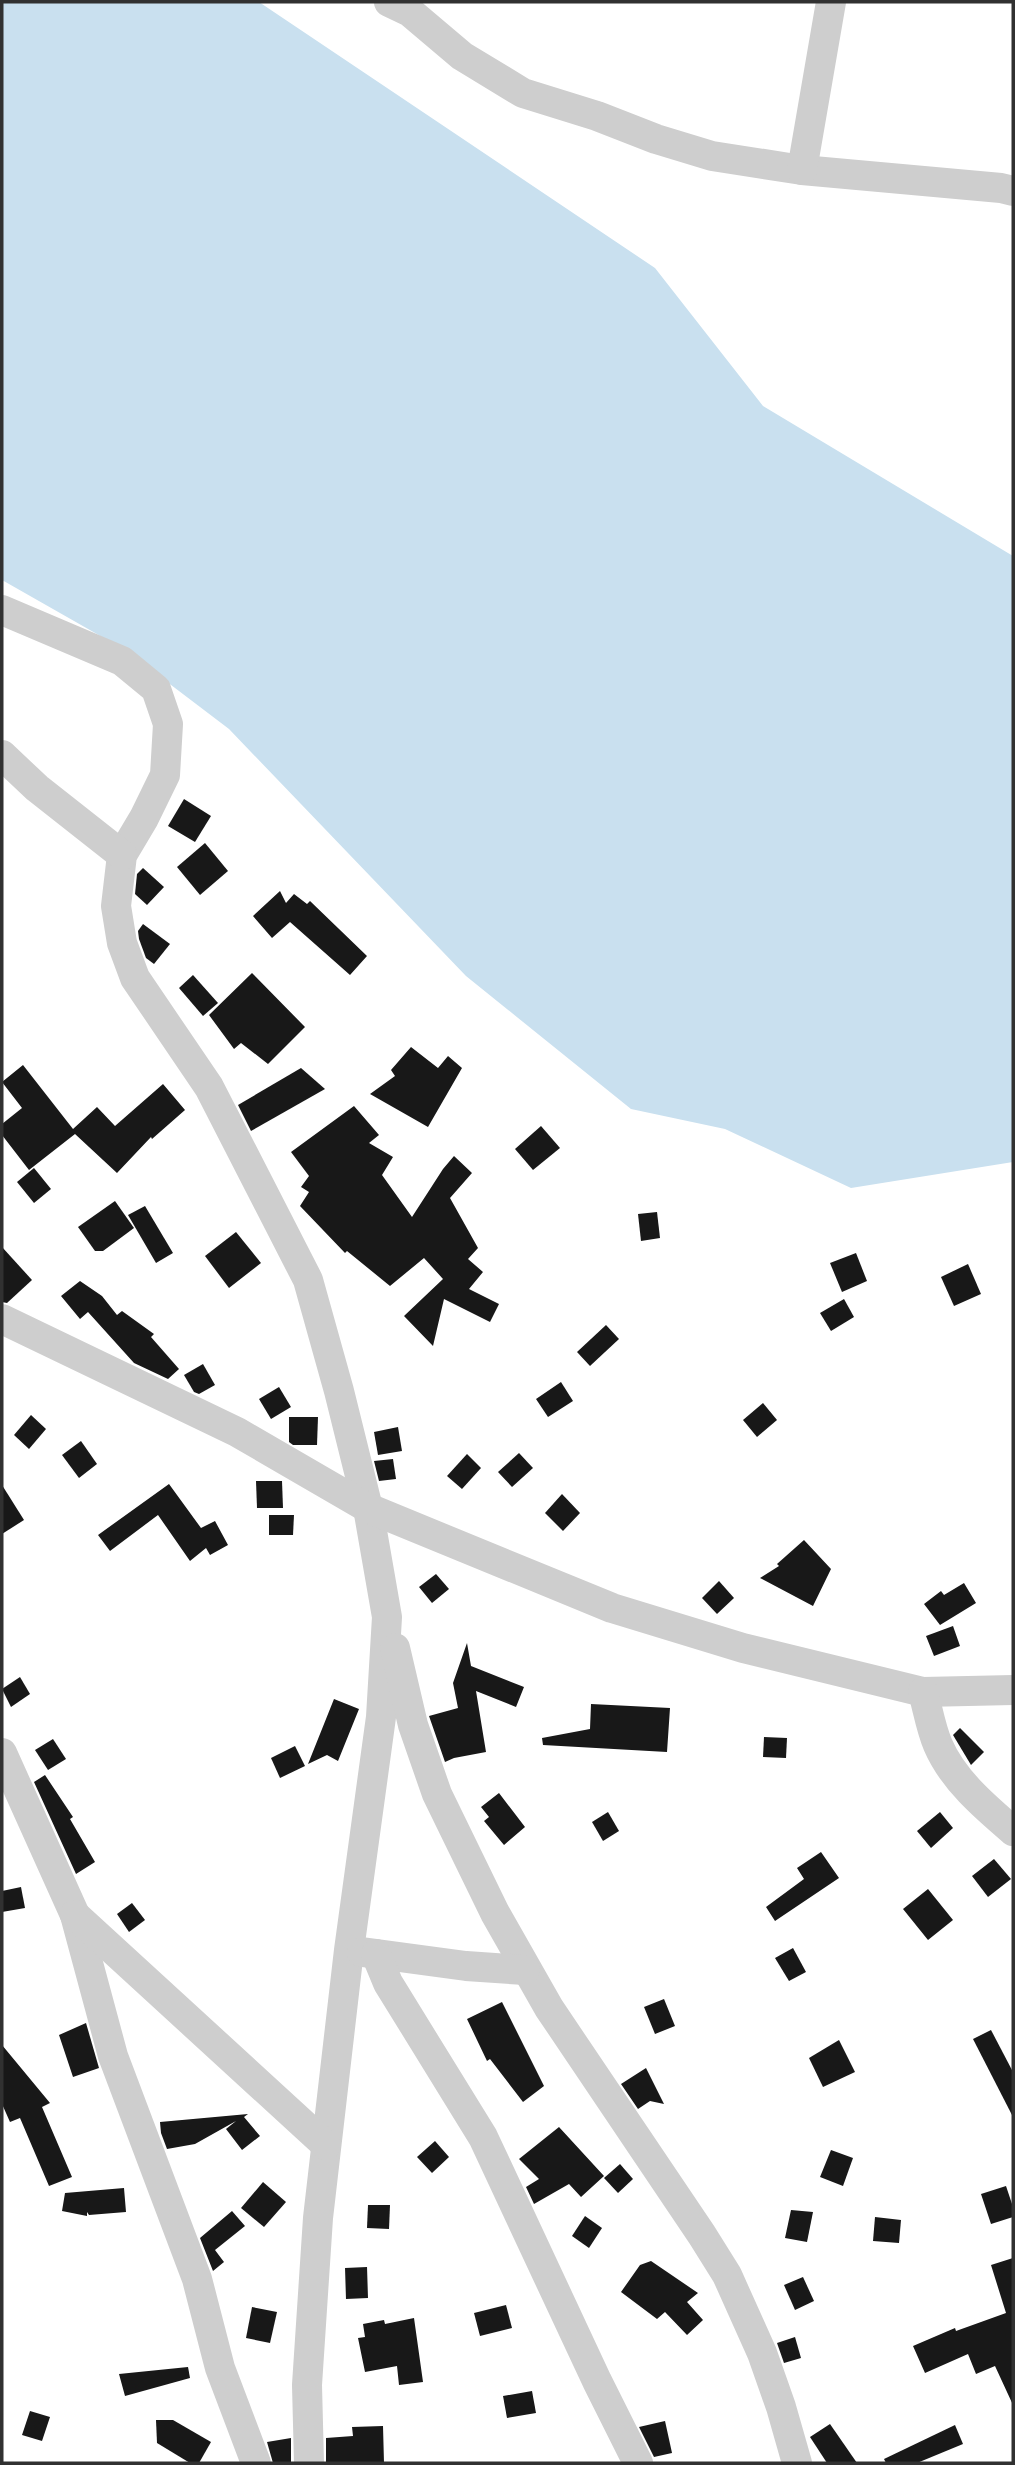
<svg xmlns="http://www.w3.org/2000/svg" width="1015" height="2465" font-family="'Fira Sans',sans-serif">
<rect width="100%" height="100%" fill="#fff"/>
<!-- water -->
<path fill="#c9e0ef" d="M2 2H259L655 268 763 406 1013 556V1162L851 1188 725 1129 631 1109 466 976 229 729 125 650 2 580Z"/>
<!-- building -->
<g fill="#181818">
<path d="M184 799 211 816 195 842 168 826Z"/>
<path d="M205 843 228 871 200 895 177 867Z"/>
<path d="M143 868 164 887 147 905 135 894 137 874Z"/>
<path d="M280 891 286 903 294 894 307 904 310 901 367 956 350 975 290 922 272 938 253 916Z"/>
<path d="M143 924 170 944 154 964 146 958 139 939 138 931Z"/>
<path d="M252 973 305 1027 268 1064 241 1043 234 1049 209 1015Z"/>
<path d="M193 975 218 1003 203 1016 179 988Z"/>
<path d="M411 1047 438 1068 448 1056 462 1068 428 1127 370 1094 395 1076 391 1070Z"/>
<path d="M23 1065 73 1129 97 1107 115 1126 163 1084 185 1110 152 1139 151 1137 117 1173 75 1134 29 1170 2 1135V1124L22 1108 2 1082Z"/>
<path d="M301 1068 325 1089 251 1131 238 1105Z"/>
<path d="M354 1106 379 1135 369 1143 393 1157 382 1175 412 1217 443 1169 454 1156 472 1173 450 1198 478 1248 468 1259 483 1272 469 1289 499 1304 490 1322 444 1299 433 1346 404 1316 443 1279 424 1258 390 1286 347 1251 345 1253 300 1206 309 1192 301 1187 309 1176 291 1152Z"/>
<path d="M541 1126 560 1148 533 1170 515 1149Z"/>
<path d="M34 1168 51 1189 34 1203 17 1182Z"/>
<path d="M115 1201 134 1228 103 1251H95L78 1227Z"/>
<path d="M145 1206 173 1253 156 1263 128 1215Z"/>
<path d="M657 1212 660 1238 641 1241 638 1214Z"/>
<path d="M236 1232 261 1263 229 1288 205 1256Z"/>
<path d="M2 1247 32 1280 7 1303 2 1302Z"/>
<path d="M856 1253 867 1281 842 1292 830 1263Z"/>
<path d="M968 1264 981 1294 954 1306 941 1277Z"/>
<path d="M80 1281 102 1296 117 1315 122 1311 154 1334 151 1337 179 1369 168 1379 134 1363 88 1312 80 1319 61 1296Z"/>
<path d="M844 1299 854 1317 831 1331 820 1313Z"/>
<path d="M606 1325 619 1339 590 1366 577 1352Z"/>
<path d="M203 1364 215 1385 199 1394 194 1392 184 1375Z"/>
<path d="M561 1382 573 1401 548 1417 536 1399Z"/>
<path d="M279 1387 291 1407 271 1419 259 1399Z"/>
<path d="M763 1403 777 1420 757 1437 743 1420Z"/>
<path d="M31 1415 46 1429 29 1449 14 1435Z"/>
<path d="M289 1417H318L317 1445H293L289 1442Z"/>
<path d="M398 1427 402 1451 378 1455 374 1432Z"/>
<path d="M81 1441 97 1464 79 1478 62 1455Z"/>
<path d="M519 1453 533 1468 512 1487 498 1472Z"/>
<path d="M467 1454 481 1468 462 1489 447 1476Z"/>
<path d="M393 1459 396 1479 379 1481 374 1461Z"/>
<path d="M256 1481H282L283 1508H257Z"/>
<path d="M169 1484 201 1528 215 1521 228 1545 210 1555 206 1548 190 1561 158 1515 110 1551 98 1535Z"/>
<path d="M2 1485 24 1520 2 1534Z"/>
<path d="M562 1494 580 1513 563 1531 545 1513Z"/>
<path d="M269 1515H294L293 1535H269Z"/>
<path d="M804 1540 831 1569 813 1606 760 1578 779 1566 777 1564Z"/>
<path d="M436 1574 449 1589 432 1603 419 1587Z"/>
<path d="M719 1581 734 1598 717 1614 702 1598Z"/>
<path d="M964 1583 976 1603 940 1625 924 1604 941 1591 944 1595Z"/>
<path d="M953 1626 960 1646 934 1656 926 1636Z"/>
<path d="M467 1643 471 1666 524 1687 516 1707 476 1691 486 1752 454 1758 445 1762 429 1716 458 1708 453 1683Z"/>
<path d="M20 1677 30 1694 11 1707 2 1689Z"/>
<path d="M334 1699 359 1709 338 1761 327 1755 308 1764Z"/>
<path d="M591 1704 670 1708 667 1752 543 1745 542 1738 590 1729Z"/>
<path d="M960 1728 984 1752 971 1765 953 1735Z"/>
<path d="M764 1737 787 1738 786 1758 763 1757Z"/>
<path d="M53 1739 66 1759 48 1770 35 1750Z"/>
<path d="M295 1746 305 1766 280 1778 271 1758Z"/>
<path d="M45 1775 73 1817 70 1819 95 1862 76 1874 34 1782Z"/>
<path d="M499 1793 525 1827 504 1845 484 1821 489 1817 481 1807Z"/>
<path d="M608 1812 619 1831 603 1841 592 1822Z"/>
<path d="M940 1812 953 1828 931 1848 917 1831Z"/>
<path d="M821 1852 839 1878 775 1921 766 1907 804 1879 797 1868Z"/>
<path d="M994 1859 1011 1879 988 1897 972 1876Z"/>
<path d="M21 1887 25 1908 2 1912V1891Z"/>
<path d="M928 1889 953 1920 928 1940 903 1909Z"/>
<path d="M132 1903 145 1920 129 1932 117 1914Z"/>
<path d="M793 1948 806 1972 789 1981 775 1958Z"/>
<path d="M664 1999 675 2026 655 2034 644 2007Z"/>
<path d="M502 2002 544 2086 523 2102 490 2059 487 2061 467 2019Z"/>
<path d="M86 2023 99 2068 73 2077 59 2035Z"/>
<path d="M991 2030 1013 2072V2117L973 2039Z"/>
<path d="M839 2040 855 2072 823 2087 809 2058Z"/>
<path d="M2 2045 50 2103 42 2107 72 2177 49 2186 20 2118 10 2122 2 2104Z"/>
<path d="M646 2068 664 2104 650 2101 638 2109 621 2084Z"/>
<path d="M248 2114 244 2117 260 2136 242 2150 226 2129 236 2121 195 2144 167 2149 161 2133 160 2122Z"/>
<path d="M559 2127 604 2176 581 2197 569 2184 534 2204 526 2187 539 2179 519 2159Z"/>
<path d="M435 2141 449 2157 432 2173 417 2157Z"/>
<path d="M831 2150 853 2158 843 2186 820 2177Z"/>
<path d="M620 2164 633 2179 618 2193 604 2178Z"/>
<path d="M263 2182 286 2202 264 2227 241 2208Z"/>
<path d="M1006 2186 1013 2207V2217L991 2224 981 2194Z"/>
<path d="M124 2188 126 2212 89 2215 87 2212V2216L62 2211 65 2193Z"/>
<path d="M368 2205H390L389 2229 367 2228Z"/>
<path d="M791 2210 813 2212 807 2242 785 2238Z"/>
<path d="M232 2211 245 2226 215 2250 224 2262 213 2271 200 2238Z"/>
<path d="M585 2216 602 2228 589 2248 572 2236Z"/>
<path d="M875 2217 901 2220 899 2243 873 2241Z"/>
<path d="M1013 2258V2405L995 2366 976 2374 968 2354 925 2373 913 2346 955 2328 956 2331 1006 2313 991 2265Z"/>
<path d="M651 2261 698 2293 687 2302 703 2320 687 2335 665 2312 657 2319 621 2292 640 2265Z"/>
<path d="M367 2267 368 2298 346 2299 345 2268Z"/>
<path d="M803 2277 814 2301 795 2310 784 2285Z"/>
<path d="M506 2305 512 2328 480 2336 474 2313Z"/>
<path d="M252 2307 277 2312 270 2343 246 2338Z"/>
<path d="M414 2318 423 2382 399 2385 397 2366 365 2372 358 2338 365 2337 363 2324 384 2320 385 2324Z"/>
<path d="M795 2337 801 2358 784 2363 777 2343Z"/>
<path d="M188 2367 190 2378 125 2396 119 2374Z"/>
<path d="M532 2391 536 2413 507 2418 503 2396Z"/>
<path d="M30 2411 50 2417 42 2441 22 2435Z"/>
<path d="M156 2420H173L211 2442 199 2463H190L157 2443Z"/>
<path d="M665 2421 672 2453 654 2457 639 2427Z"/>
<path d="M830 2424 857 2463H827L810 2437Z"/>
<path d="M955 2425 963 2444 917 2463H886L884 2459Z"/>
<path d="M383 2426 384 2463H326V2438L353 2436 352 2427Z"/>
<path d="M291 2438V2463H273L267 2442Z"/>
</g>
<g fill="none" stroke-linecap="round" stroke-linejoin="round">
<!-- minor -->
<g stroke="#cecece" stroke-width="30">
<path d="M389 2 410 12 462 56 523 93 597 116 656 139 712 156 802 170 1001 188 1013 191"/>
<path d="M802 170 831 2"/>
<path d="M2 610 122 661 156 689 168 724 165 775 144 818 122 855 116 906 122 943 135 978 209 1087 308 1280 339 1391 368 1508 387 1617 381 1717 349 1950 318 2218 307 2385 309 2463"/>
<path d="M2 755 37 788 122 855"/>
<path d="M2 1319 237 1432 368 1508 612 1608 743 1648 923 1692 1013 1690"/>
<path d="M395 1648 413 1725 437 1794 495 1913 549 2008 702 2235 727 2275 762 2353 781 2407 797 2463"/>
<path d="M923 1692C928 1710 931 1729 938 1745 953 1780 985 1807 1013 1831"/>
<path d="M2 1753 75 1915 113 2056 197 2279 220 2368 256 2463"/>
<path d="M75 1915 326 2145"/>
<path d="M362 1952 466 1966 525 1970"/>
<path d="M376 1954 388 1983 483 2137 597 2381 638 2463"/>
</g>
</g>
<!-- border -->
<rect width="1015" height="2465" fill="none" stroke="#313131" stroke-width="7"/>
</svg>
